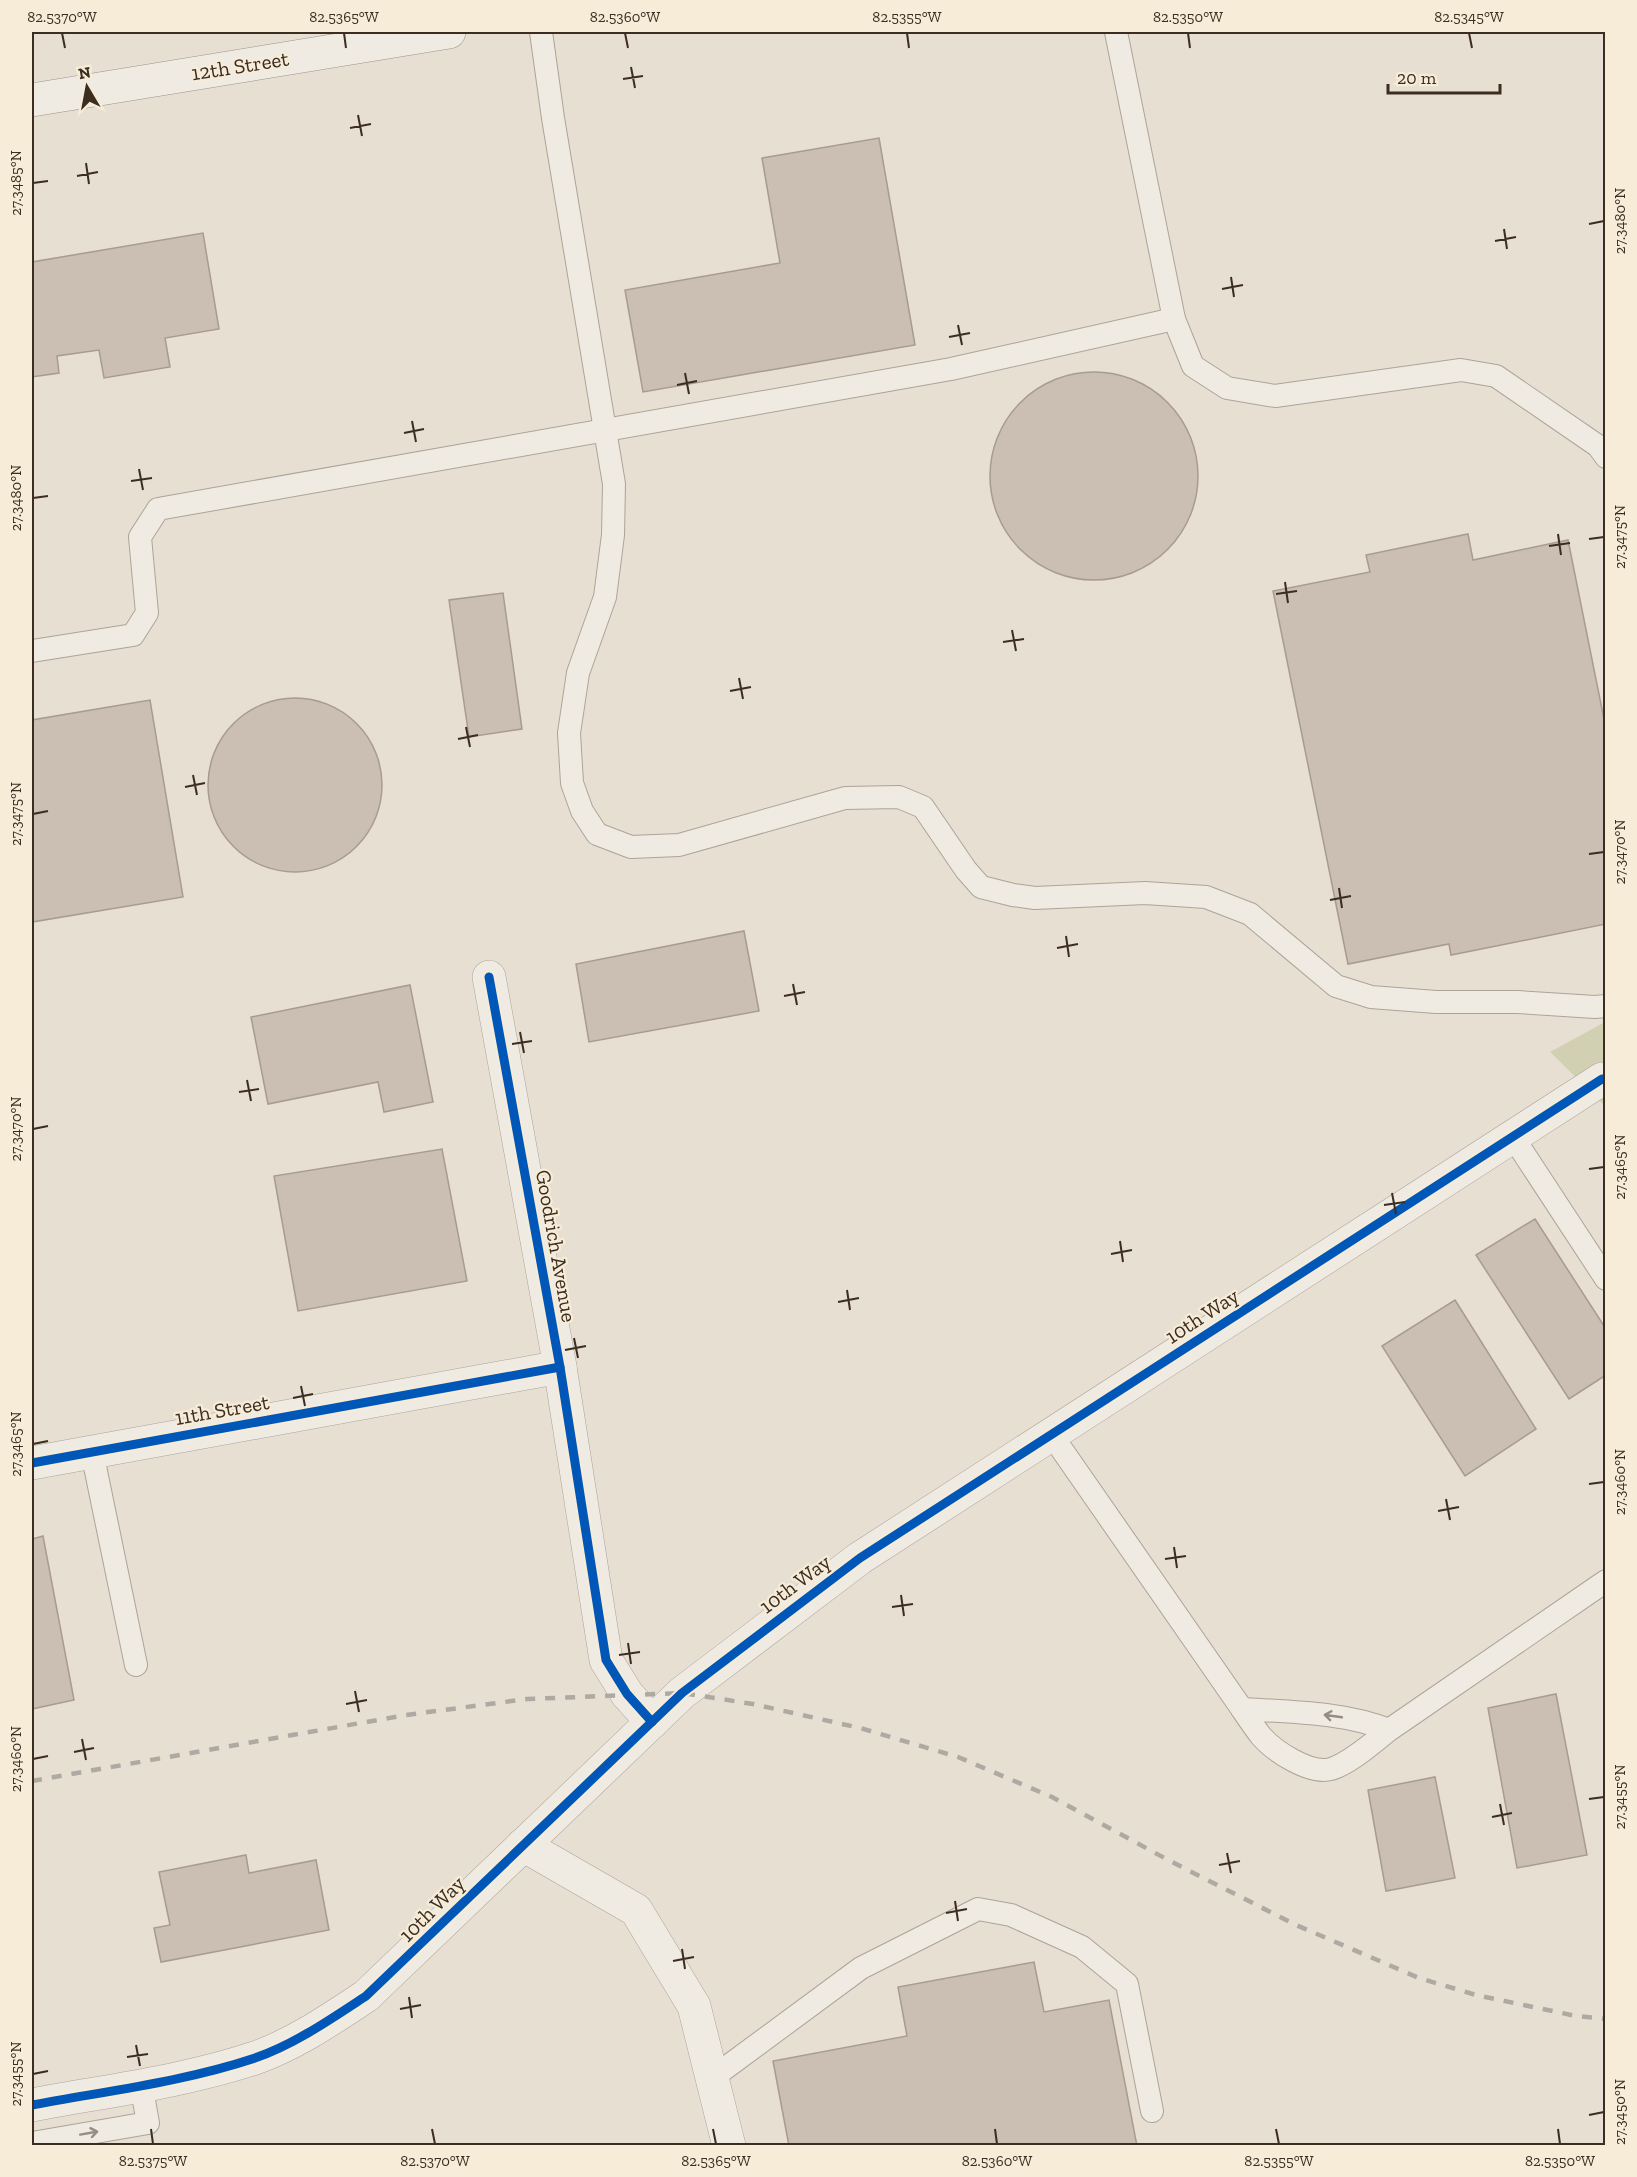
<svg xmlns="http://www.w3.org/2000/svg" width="1637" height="2177" font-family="'Zilla Slab',serif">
<rect width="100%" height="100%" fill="#e7dfd1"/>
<!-- cemetery -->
<path fill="#d2d0b3" d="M1605 1022V1106L1550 1052Z"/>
<!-- building -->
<g fill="#cbbeb2" stroke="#a89b90" stroke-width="1.5">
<path d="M879 138 915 345 643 392 625 290 780 263 762 158Z"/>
<path d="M203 233 219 329 165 338 170 367 104 378 99 350 57 356 59 373 32 377V262Z"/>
<circle cx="1094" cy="476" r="104"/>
<path d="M1468 534 1473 560 1568 540 1606 729V924L1451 955 1449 944 1348 964 1273 591 1370 572 1366 555Z"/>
<path d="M503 593 522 729 469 737 449 600Z"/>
<circle cx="295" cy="785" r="87"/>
<path d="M150 700 183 897 32 922V720Z"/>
<path d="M744 931 759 1011 589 1042 576 964Z"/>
<path d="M410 985 433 1102 384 1112 378 1082 268 1104 251 1017Z"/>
<path d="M442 1149 467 1281 298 1311 274 1176Z"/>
<path d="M1535 1219 1606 1329V1375L1569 1399 1476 1255Z"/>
<path d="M1455 1300 1536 1429 1465 1476 1382 1346Z"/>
<path d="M43 1536 74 1700 32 1709V1539Z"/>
<path d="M1556 1694 1587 1855 1517 1868 1488 1708Z"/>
<path d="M1435 1777 1455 1878 1386 1891 1368 1790Z"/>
<path d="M246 1855 249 1873 316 1860 329 1930 161 1962 154 1928 170 1925 159 1872Z"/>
<path d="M1034 1962 1044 2012 1109 2000 1137 2146H789L773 2061 907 2036 898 1987Z"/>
</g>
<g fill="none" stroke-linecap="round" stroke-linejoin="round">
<defs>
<g id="lane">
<path d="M541 32 553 118 614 484 613 535 605 597 578 673 569 733 572 783 582 811 597 834 631 847 679 845 845 798 899 797 923 807 966 870 981 887 1013 895 1035 898 1145 893 1206 897 1250 914 1336 986 1371 997 1436 1002H1517L1595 1007 1606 1006"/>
<path d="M1116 32 1174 319 1193 366 1227 388 1275 396 1461 370 1496 376 1598 446 1606 457"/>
<path d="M32 651 133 635 147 613 140 537 158 509 951 369 1174 319"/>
<path d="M1513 1137 1606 1279"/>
<path d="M1051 1434 1242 1709"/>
<path d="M92 1452 136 1665"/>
<path d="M1389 1730C1343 1712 1291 1712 1242 1709 1248 1718 1254 1727 1261 1736 1274 1751 1310 1775 1331 1769 1349 1764 1374 1742 1389 1730L1606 1581"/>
<path d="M712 2078 861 1968 978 1909 1011 1915 1082 1947 1127 1984 1152 2111"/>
<path d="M32 2143 148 2123 141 2084"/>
</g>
<g id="street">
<path d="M489 977 560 1367 606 1660 627 1694 652 1722"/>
<path d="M32 1463 560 1367"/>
<path d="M523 1845 636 1910 694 2006 729 2146"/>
<path d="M32 2105C106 2091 183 2082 255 2058 295 2044 331 2019 366 1996L682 1693 860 1558 1602 1079"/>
</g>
<path id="secondary" d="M32 100 449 32"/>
</defs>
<!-- lane casing -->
<use href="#lane" stroke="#aca499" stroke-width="24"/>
<!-- street casing -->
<use href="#street" stroke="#aca499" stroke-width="34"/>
<!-- secondary casing -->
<use href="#secondary" stroke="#9c948a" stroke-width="34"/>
<!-- lane -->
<use href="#lane" stroke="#efeae2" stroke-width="22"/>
<!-- street -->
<use href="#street" stroke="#efeae2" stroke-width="33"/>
<!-- secondary -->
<use href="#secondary" stroke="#efeae2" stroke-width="33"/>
<!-- rail -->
<path stroke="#aea9a2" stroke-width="4.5" stroke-dasharray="10 10" stroke-linecap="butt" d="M32 1781 406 1715 527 1699 682 1693 753 1704 860 1728 958 1757 1052 1797 1170 1861 1296 1925 1419 1978 1476 1995 1576 2016 1606 2019"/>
<defs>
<g id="cycleway">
<path d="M489 977 560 1367 606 1660 627 1694 652 1722"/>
<path d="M32 1463 560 1367"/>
<path d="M32 2105C106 2091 183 2082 255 2058 295 2044 331 2019 366 1996L682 1693 860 1558 1602 1079"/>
</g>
</defs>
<!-- cycleway casing -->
<use href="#cycleway" stroke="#f6ecd8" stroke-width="13"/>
<!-- cycleway -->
<use href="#cycleway" stroke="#0057b8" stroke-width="9"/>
</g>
<!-- one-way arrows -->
<defs><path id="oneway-shaft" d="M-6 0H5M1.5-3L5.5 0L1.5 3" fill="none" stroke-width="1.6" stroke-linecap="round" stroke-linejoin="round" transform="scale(1.5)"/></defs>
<g stroke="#968c82">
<use href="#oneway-shaft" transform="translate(1333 1716) rotate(-172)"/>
<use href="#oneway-shaft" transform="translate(89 2133) rotate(-10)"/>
</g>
<!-- ticks -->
<path fill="none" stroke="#3c2d21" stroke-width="2" d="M62 33 65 48M344 33 346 48M625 33 628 48M907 33 909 48M1188 33 1190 48M1469 33 1472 48M631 67 635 88M623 79 643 76M358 115 362 136M350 128 371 124M86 163 89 184M77 176 98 172M33 183 48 181M1589 224 1604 221M1504 229 1507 249M1495 241 1516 237M1231 277 1234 297M1222 289 1243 285M958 325 962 345M949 337 970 333M685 373 689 394M677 385 697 381M412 421 416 442M404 433 424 429M139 469 143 490M131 481 152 478M33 498 48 496M1558 534 1561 555M1589 539 1604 537M1549 546 1570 543M1285 582 1288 603M1276 594 1297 591M1012 630 1016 651M1003 642 1024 639M739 678 743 699M730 691 751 687M466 727 470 747M458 739 478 735M193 775 197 795M185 787 205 783M33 814 48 811M1589 854 1604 852M1339 888 1342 908M1330 900 1351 896M1066 936 1069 957M1057 948 1078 944M793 984 797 1005M784 996 805 992M520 1032 524 1053M512 1044 532 1041M247 1080 251 1101M239 1092 259 1089M33 1129 48 1126M1589 1169 1604 1167M1392 1193 1396 1214M1384 1205 1405 1202M1120 1241 1123 1262M1111 1254 1132 1250M847 1290 850 1310M838 1302 859 1298M574 1338 578 1358M565 1350 586 1346M301 1386 305 1406M293 1398 313 1394M33 1444 48 1441M1589 1484 1604 1482M1446 1499 1450 1520M1438 1511 1459 1507M1174 1547 1177 1568M1165 1559 1186 1556M901 1595 904 1616M892 1607 913 1604M628 1643 631 1664M619 1655 640 1652M355 1691 359 1712M346 1704 367 1700M82 1739 86 1760M74 1752 94 1748M33 1759 48 1756M1589 1799 1604 1797M1500 1804 1504 1825M1492 1817 1512 1813M1227 1853 1231 1873M1219 1865 1240 1861M955 1901 958 1921M946 1913 967 1909M682 1949 685 1969M673 1961 694 1957M409 1997 412 2018M400 2009 421 2005M136 2045 140 2066M127 2057 148 2054M33 2074 48 2071M1589 2115 1604 2112M151 2129 153 2144M432 2129 435 2144M713 2129 716 2144M995 2129 997 2144M1276 2129 1279 2144M1558 2129 1560 2144"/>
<g text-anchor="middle" stroke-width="4.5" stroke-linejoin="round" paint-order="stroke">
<!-- street labels -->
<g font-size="21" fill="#3c2d21" stroke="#f6ecd8">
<text transform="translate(240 66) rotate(-9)" y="7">12th Street</text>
<text transform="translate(556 1246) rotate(80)" y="7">Goodrich Avenue</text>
<text transform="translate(1202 1316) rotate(-33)" y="7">10th Way</text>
<text transform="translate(222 1410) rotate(-10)" y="7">11th Street</text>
<text transform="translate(795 1584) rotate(-37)" y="7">10th Way</text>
<text transform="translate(432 1909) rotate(-45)" y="7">10th Way</text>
</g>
</g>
<!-- border -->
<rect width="1637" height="2177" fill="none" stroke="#f6ecd8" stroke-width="66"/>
<!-- north arrow -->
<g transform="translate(87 87) rotate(350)" stroke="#f6ecd8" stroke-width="4.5" paint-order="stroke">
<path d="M0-4.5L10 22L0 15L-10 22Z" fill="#3c2d21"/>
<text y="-9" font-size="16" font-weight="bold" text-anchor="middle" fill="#3c2d21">N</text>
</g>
<!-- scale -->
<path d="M1388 84v9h112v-9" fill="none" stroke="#3c2d21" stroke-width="3"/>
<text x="1397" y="84" font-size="18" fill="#3c2d21" stroke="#f6ecd8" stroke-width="4.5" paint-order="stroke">20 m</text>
<rect x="33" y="33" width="1571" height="2111" fill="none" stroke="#3c2d21" stroke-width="2"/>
<g font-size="15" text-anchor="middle" fill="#3c2d21">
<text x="62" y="22">82.5370°W</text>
<text x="344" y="22">82.5365°W</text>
<text x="625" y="22">82.5360°W</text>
<text x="907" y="22">82.5355°W</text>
<text x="1188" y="22">82.5350°W</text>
<text x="1469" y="22">82.5345°W</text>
<text transform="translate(16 183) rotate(-90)" y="5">27.3485°N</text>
<text transform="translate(1620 221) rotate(-90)" y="5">27.3480°N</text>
<text transform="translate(16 498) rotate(-90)" y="5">27.3480°N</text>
<text transform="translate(1620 537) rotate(-90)" y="5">27.3475°N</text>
<text transform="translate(16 814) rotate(-90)" y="5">27.3475°N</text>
<text transform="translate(1620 852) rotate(-90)" y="5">27.3470°N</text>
<text transform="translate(16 1129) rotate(-90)" y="5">27.3470°N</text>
<text transform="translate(1620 1167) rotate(-90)" y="5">27.3465°N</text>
<text transform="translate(16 1444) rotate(-90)" y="5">27.3465°N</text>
<text transform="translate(1620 1482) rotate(-90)" y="5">27.3460°N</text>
<text transform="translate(16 1759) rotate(-90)" y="5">27.3460°N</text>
<text transform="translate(1620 1797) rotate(-90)" y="5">27.3455°N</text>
<text transform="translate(16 2074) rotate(-90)" y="5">27.3455°N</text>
<text transform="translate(1620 2112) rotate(-90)" y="5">27.3450°N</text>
<text x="153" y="2166">82.5375°W</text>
<text x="435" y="2166">82.5370°W</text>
<text x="716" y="2166">82.5365°W</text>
<text x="997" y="2166">82.5360°W</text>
<text x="1279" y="2166">82.5355°W</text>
<text x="1560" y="2166">82.5350°W</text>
</g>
</svg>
